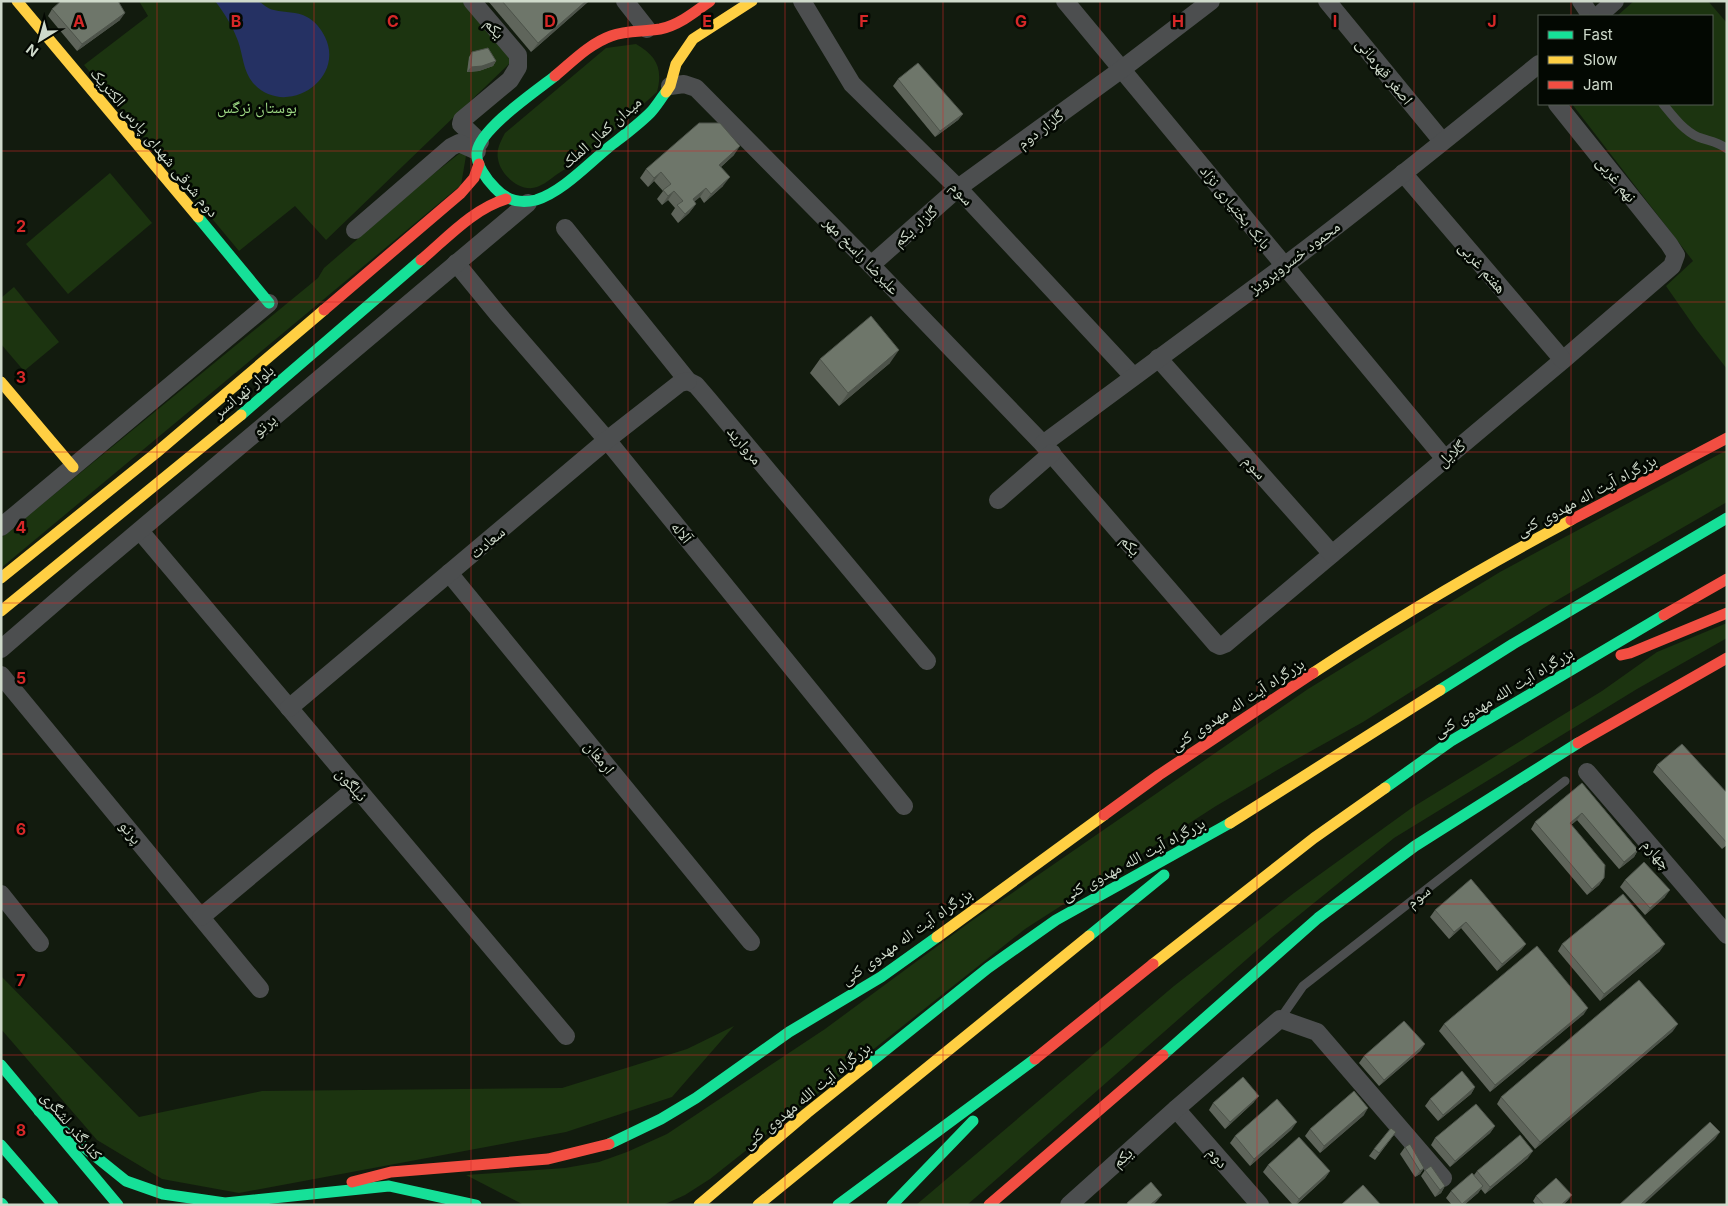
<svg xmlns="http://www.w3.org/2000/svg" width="1728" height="1206" font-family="Inter,'Noto Naskh Arabic',sans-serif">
<rect width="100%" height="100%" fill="#121b0e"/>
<!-- green -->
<g fill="#1c3410">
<path d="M139 1H463L510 54 512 61 326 240 295 206 239 251 84 65 148 16Z"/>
<path d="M1634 1H1708L1727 23V369L1696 329 1666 286 1693 261 1572 104H1712V16H1617Z"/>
<path d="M636 44C657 56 663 69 657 92 624 121 593 152 556 175 551 179 543 185 537 187 520 193 500 174 498 159 496 149 501 141 505 133L606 48Z"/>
<path d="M460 153H464L466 156 461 185 1 568V538L318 278 324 268 427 179Z"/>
<path d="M110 173 152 223 68 294 26 244Z"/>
<path d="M14 287 59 342 24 371 1 344V298Z"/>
<path d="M1727 450V502L1547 606 1363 722 1286 765 1216 806 1025 929 710 1179 685 1195 663 1205H524L466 1175 565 1168 599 1162 627 1152 667 1134 825 1029 970 922 1308 689 1500 572Z"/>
<path d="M1727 623V638L1637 689 1394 838 1272 937 967 1205H916L1174 986 1294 893 1413 807 1602 691 1657 652Z"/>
<path d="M1 976 139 1117 262 1091 562 1088 687 1049 734 1026 672 1097 566 1132 239 1193 162 1179 97 1140 1 1029Z"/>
</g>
<!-- water -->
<path fill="#253163" d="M215 1C226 1 248 0 257 1 263 3 267 9 274 10 286 13 296 11 307 17 315 21 321 29 325 37 346 80 285 119 253 83 243 71 243 55 238 41 232 25 225 14 215 1Z"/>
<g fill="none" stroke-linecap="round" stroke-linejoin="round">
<!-- lane -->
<g stroke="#4c4e4f" stroke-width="9">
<path d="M1663 104C1673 116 1683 130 1698 137 1708 141 1718 141 1727 149"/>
<path d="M1280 1019 1303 986 1565 781"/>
</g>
<!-- street -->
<g stroke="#4c4e4f" stroke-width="18">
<path d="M472 1 518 55V67L510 80 462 120 461 124 480 142"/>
<path d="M625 1 647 29"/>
<path d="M802 1 852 84 958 188 1133 376"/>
<path d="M1065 1 1445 459"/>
<path d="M1327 1 1442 141"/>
<path d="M1581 1 1591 16"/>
<path d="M1598 16 1615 1"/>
<path d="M670 86 684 84 696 88 871 265 1043 444 1216 644 1220 646 1225 644 1563 360 1672 266 1676 255 1669 244 1557 104"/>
<path d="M1403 173 1563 360"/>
<path d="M565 228 688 381 696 385 708 399 927 661"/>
<path d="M355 230 451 147 459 143 477 151"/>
<path d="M456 263 497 313 607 440 904 806"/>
<path d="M871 265 958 188 1122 69 1211 1"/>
<path d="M1158 358 1332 554"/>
<path d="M1043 444C1123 384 1204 326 1284 266 1371 201 1455 132 1539 64"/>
<path d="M998 500 1052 453"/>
<path d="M1 527 269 303"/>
<path d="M140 531 566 1036"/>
<path d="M449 573 751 942"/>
<path d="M1 649 82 579 528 203"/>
<path d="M1 675 260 989"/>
<path d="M289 708 607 440 680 383 688 381"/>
<path d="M1587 772 1727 935"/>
<path d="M1 894 40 943"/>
<path d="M201 917 356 788"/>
<path d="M1176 1109 1260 1205"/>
<path d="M1069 1205 1176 1109 1280 1019 1317 1032 1443 1178"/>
</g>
<!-- fast -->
<g stroke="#16e098" stroke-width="11">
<path d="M555 76C536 91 480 129 477 152 475 164 487 180 495 188 506 200 520 204 536 200 562 192 588 164 609 147 623 136 638 125 650 113 656 107 661 98 666 92"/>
<path d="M198 217 269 303"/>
<path d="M241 415 421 260"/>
<path d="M1440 690 1513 644 1727 518"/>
<path d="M1385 788 1451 741 1664 615"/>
<path d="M1089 936 1164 875"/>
<path d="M1163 1055 1318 918 1415 846 1578 743"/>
<path d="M1 1065 118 1205"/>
<path d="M867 1065 988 968 1056 920 1230 823"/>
<path d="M39 1111 126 1181 163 1194 225 1203 389 1186 476 1205"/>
<path d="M609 1144 661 1119 696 1098 789 1032 881 977 937 937"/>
<path d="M1 1145 53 1205"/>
<path d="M1 1203 3 1205"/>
<path d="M838 1205 1035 1059"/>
<path d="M892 1205 973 1121"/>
</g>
<!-- slow -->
<g stroke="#ffcf43" stroke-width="11">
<path d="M17 1 198 217"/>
<path d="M666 92 670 86 676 64 693 39 752 1"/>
<path d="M1 382 73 467"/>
<path d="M1 578 156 453 324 310"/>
<path d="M1 611 241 415"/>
<path d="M1313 673C1396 618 1483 567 1571 520"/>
<path d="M1230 823 1440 690"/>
<path d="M937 937 1104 815"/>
<path d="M1153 964 1314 838 1385 788"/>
<path d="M699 1205 807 1113 867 1065"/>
<path d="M758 1205 1089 936"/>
</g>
<!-- jam -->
<g stroke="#f24e42" stroke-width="11">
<path d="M555 76C572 62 589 44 611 36 627 30 643 32 660 29 679 25 695 12 710 1"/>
<path d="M421 260C447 238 473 209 506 199"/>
<path d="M324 310 461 193 474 178 479 164"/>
<path d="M1571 520 1727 438"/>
<path d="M1664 615 1727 579"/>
<path d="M1621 655 1630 653 1727 613"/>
<path d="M1578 743 1727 658"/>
<path d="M1104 815 1159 775 1313 673"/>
<path d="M1035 1059 1153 964"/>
<path d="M352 1182 391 1172 548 1159 609 1144"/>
<path d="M989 1205 1163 1055"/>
</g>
</g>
<!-- wall -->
<g fill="#5f655b">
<path d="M488 1H589L531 52Z"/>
<path d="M52 9 120 20 77 51 48 16Z"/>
<path d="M472 52 496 61 493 66 479 71 467 72 469 57Z"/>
<path d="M898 79 963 114 958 120 935 137 893 86Z"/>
<path d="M734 155 721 167 723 186 704 203 700 197 694 201 696 204 689 213 678 223 671 214 675 208 668 200 662 205 657 199 663 191 654 181 648 187 640 178 646 169Z"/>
<path d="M820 359 890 363 839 406 810 373Z"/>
<path d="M1657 765 1727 793V845L1722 849 1653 772Z"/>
<path d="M1582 783 1638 850 1634 857 1619 869 1577 820 1571 825 1604 878 1599 885 1587 895 1531 829 1535 822Z"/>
<path d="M1625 880 1665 897 1645 915 1620 887Z"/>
<path d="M1435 910 1526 944 1521 950 1497 971 1461 928 1449 939 1430 917Z"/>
<path d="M1562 944 1660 951 1600 1001 1558 951Z"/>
<path d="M1584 1014 1490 1092 1439 1031 1444 1024Z"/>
<path d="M1673 1031 1535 1149 1497 1104 1501 1097Z"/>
<path d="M1425 1044 1420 1051 1379 1086 1359 1063 1364 1056Z"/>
<path d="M1475 1087 1471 1094 1438 1121 1425 1106 1430 1099Z"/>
<path d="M1254 1102 1225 1129 1209 1110 1213 1103Z"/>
<path d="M1364 1115 1320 1153 1305 1136 1310 1129Z"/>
<path d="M1495 1126 1490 1133 1450 1167 1431 1145 1435 1138Z"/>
<path d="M1292 1129 1250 1166 1230 1143 1235 1136Z"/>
<path d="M1396 1132 1375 1160 1369 1156 1374 1149Z"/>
<path d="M1405 1147 1424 1168 1420 1174 1415 1177 1400 1154Z"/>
<path d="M1528 1158 1485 1194 1481 1189 1478 1193 1464 1205H1452L1446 1198 1451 1191 1474 1175 1477 1171Z"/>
<path d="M1268 1165 1330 1171 1325 1178 1296 1205H1293L1263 1172Z"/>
<path d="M1425 1170 1445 1186 1441 1193 1435 1197 1421 1176Z"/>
<path d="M1572 1195 1568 1200 1563 1205H1536L1533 1201 1536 1196Z"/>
</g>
<!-- shaded-wall -->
<g fill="#4d534a">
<path d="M586 1H589L531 52 538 43Z"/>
<path d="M125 13 120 20 77 51 82 44Z"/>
<path d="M496 61 493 66 479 71 467 72 471 67Z"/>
<path d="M963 114 958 120 935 137 940 131Z"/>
<path d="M740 146 734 155 712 174 719 165Z"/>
<path d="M661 172 654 181 648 187 654 178Z"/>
<path d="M730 177 723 186 704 203 711 194Z"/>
<path d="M706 188 700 197 687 208 693 199Z"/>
<path d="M674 191 668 200 662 205 668 196Z"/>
<path d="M696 204 689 213 678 223 685 214Z"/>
<path d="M899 350 890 363 839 406 848 393Z"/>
<path d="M1582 813 1577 820 1565 830 1570 823Z"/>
<path d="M1638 850 1634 857 1619 869 1624 862Z"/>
<path d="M1604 878 1599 885 1587 895 1592 889Z"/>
<path d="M1670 890 1665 897 1645 915 1650 908Z"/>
<path d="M1466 922 1461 928 1449 939 1454 932Z"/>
<path d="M1526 944 1521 950 1497 971 1502 964Z"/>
<path d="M1665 944 1660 951 1600 1001 1604 994Z"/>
<path d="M1588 1008 1584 1014 1490 1092 1495 1085Z"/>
<path d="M1678 1024 1673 1031 1535 1149 1540 1142Z"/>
<path d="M1425 1044 1420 1051 1379 1086 1384 1080Z"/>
<path d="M1475 1087 1471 1094 1438 1121 1443 1115Z"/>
<path d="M1259 1096 1254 1102 1225 1129 1230 1122Z"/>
<path d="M1368 1108 1364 1115 1320 1153 1324 1146Z"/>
<path d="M1297 1122 1292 1129 1250 1166 1254 1159Z"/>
<path d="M1495 1126 1490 1133 1450 1167 1455 1161Z"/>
<path d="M1720 1132 1715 1139 1643 1205H1640Z"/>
<path d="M1533 1151 1528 1158 1485 1194 1490 1187Z"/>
<path d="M1424 1168 1420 1174 1415 1177 1420 1171Z"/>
<path d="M1330 1171 1325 1178 1295 1205 1299 1199Z"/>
<path d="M1445 1186 1441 1193 1435 1197 1440 1190Z"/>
<path d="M1483 1186 1478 1193 1464 1205H1462Z"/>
<path d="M1162 1195 1157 1201 1153 1205H1150Z"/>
<path d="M1572 1195 1568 1200 1563 1205H1561Z"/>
</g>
<!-- building -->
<g fill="#6e766a" stroke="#4d534a">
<path d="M61 1H118L125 13 82 44 52 9Z"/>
<path d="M502 1H586L538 43Z"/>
<path d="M488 48 496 61 482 66 471 67 472 52Z"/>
<path d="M918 63 963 114 940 131 898 79Z"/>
<path d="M699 123H720L740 146 719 165 730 177 711 194 706 188 693 199 696 204 685 214 677 205 683 201 674 191 668 196 663 190 671 184 661 172 654 178 646 169Z"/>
<path d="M871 316 899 350 848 393 820 359Z"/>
<path d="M1682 744 1727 793V843L1657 765Z"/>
<path d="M1582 783 1638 850 1624 862 1582 813 1570 823 1605 865 1604 878 1592 889 1535 822Z"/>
<path d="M1644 862 1670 890 1650 908 1625 880Z"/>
<path d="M1471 879 1526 944 1502 964 1466 922 1454 932 1435 910Z"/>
<path d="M1623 894 1665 944 1604 994 1562 944Z"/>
<path d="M1537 946 1588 1008 1495 1085 1444 1024Z"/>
<path d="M1639 980 1678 1024 1540 1142 1501 1097Z"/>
<path d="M1404 1021 1425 1044 1384 1080 1364 1056Z"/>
<path d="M1462 1071 1475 1087 1443 1115 1430 1099Z"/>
<path d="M1243 1077 1259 1096 1230 1122 1213 1103Z"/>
<path d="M1354 1091 1368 1108 1324 1146 1310 1129Z"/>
<path d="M1277 1099 1297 1122 1254 1159 1235 1136Z"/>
<path d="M1476 1104 1495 1126 1455 1161 1435 1138Z"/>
<path d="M1710 1122 1720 1132 1640 1205H1619Z"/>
<path d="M1391 1128 1396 1132 1379 1153 1374 1149Z"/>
<path d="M1520 1135 1533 1151 1490 1187 1477 1171Z"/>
<path d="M1299 1137 1330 1171 1299 1199 1268 1165Z"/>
<path d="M1410 1144 1424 1168 1420 1171 1405 1147Z"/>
<path d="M1431 1166 1445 1186 1440 1190 1425 1170Z"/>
<path d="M1472 1173 1483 1186 1462 1204 1451 1191Z"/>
<path d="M1556 1178 1572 1195 1561 1205H1544L1536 1196Z"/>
<path d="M1151 1182 1162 1195 1150 1205H1128L1127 1203Z"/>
<path d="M1363 1185 1381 1205H1341Z"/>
</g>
<!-- grid -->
<path fill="none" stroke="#d62828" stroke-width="1" stroke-opacity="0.55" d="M157 1V1205M314 1V1205M471 1V1205M628 1V1205M785 1V1205M943 1V1205M1100 1V1205M1257 1V1205M1414 1V1205M1571 1V16M1571 104V1205M1 151H1727M1 302H1727M1 452H1727M1 603H1727M1 754H1727M1 904H1727M1 1055H1727"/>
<g text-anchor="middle" stroke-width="5" stroke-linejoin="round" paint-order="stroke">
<!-- street labels -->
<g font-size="16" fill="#cfdacb" stroke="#030802">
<text transform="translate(495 28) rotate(50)" y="6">یکم</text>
<text transform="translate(1385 71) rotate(51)" y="6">اصغر قهرمانی</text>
<text transform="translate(1040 129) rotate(-36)" y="6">گلزار دوم</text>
<text transform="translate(601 132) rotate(-41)" y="6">میدان کمال الملک</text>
<text transform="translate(155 142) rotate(50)" y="6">دوم شرقی شهدای پارس الکتریک</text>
<text transform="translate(1617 179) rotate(51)" y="6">نهم غربی</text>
<text transform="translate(962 193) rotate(46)" y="6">سوم</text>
<text transform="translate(1236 207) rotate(51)" y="6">بابک بختیاری نژاد</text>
<text transform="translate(915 226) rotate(-41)" y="6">گلزار یکم</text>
<text transform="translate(862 255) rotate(46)" y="6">علیرضا راسخ مهر</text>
<text transform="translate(1294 257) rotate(-37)" y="6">محمود خسروپرویز</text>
<text transform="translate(1483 267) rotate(49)" y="6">هفتم غربی</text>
<text transform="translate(243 391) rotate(-40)" y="6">بلوار تهرانسر</text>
<text transform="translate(264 425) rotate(-40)" y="6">پرتو</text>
<text transform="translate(745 445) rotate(50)" y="6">مروارید</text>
<text transform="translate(1451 453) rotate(-40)" y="6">گلایل</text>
<text transform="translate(1255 467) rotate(48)" y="6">سوم</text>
<text transform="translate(1586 495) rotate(-28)" y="6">بزرگراه آیت اله مهدوی کنی</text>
<text transform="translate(682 532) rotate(51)" y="6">آلاله</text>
<text transform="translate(487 542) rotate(-40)" y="6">سعادت</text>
<text transform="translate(1131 545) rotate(49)" y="6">یکم</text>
<text transform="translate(1503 692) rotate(-31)" y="6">بزرگراه آیت الله مهدوی کنی</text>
<text transform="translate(1237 704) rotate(-33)" y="6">بزرگراه آیت اله مهدوی کنی</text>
<text transform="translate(600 757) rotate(51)" y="6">ارمغان</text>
<text transform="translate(352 784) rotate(50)" y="6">نیلگون</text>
<text transform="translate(131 832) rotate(51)" y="6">پرتو</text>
<text transform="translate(1657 854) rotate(49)" y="6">چهارم</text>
<text transform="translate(1133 859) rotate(-28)" y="6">بزرگراه آیت الله مهدوی کنی</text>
<text transform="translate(1418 896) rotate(-38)" y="6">سوم</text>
<text transform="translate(906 936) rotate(-35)" y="6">بزرگراه آیت اله مهدوی کنی</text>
<text transform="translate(806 1095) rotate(-39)" y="6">بزرگراه آیت الله مهدوی کنی</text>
<text transform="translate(72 1125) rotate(50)" y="6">کنارگذر لشگری</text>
<text transform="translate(1122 1157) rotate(-42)" y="6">یکم</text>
<text transform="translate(1218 1157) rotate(49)" y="6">دوم</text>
</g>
<!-- park labels -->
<g font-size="16" fill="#9fda85" stroke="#030802">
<text x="257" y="113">بوستان نرگس</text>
</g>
</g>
<g font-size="16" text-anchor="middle" font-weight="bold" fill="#d62828" stroke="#030802" stroke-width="5" stroke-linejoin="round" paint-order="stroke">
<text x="79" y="27">A</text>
<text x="236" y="27">B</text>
<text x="393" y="27">C</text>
<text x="550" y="27">D</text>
<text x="707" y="27">E</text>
<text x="864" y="27">F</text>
<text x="1021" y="27">G</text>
<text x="1178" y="27">H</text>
<text x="1335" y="27">I</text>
<text x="1492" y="27">J</text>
<text x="21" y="232">2</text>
<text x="21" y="383">3</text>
<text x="21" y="533">4</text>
<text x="21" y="684">5</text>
<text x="21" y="835">6</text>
<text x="21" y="986">7</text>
<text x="21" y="1136">8</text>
</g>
<!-- border -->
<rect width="1728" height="1206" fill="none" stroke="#cfdacb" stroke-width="5"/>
<!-- legend -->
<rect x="1538" y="15" width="175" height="90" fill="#030802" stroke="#555c52"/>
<rect x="1548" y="31" width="25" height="8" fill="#16e098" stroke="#555c52"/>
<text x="1583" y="40" font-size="15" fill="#cfdacb">Fast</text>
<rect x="1548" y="56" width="25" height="8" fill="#ffcf43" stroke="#555c52"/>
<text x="1583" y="65" font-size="15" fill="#cfdacb">Slow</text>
<rect x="1548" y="81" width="25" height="8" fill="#f24e42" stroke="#555c52"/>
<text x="1583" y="90" font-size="15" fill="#cfdacb">Jam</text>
<!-- north arrow -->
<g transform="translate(40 40) rotate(217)" stroke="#030802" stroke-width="4" paint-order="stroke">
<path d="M0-4L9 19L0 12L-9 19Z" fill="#cfdacb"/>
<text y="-8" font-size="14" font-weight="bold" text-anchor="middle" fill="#cfdacb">N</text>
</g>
</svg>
